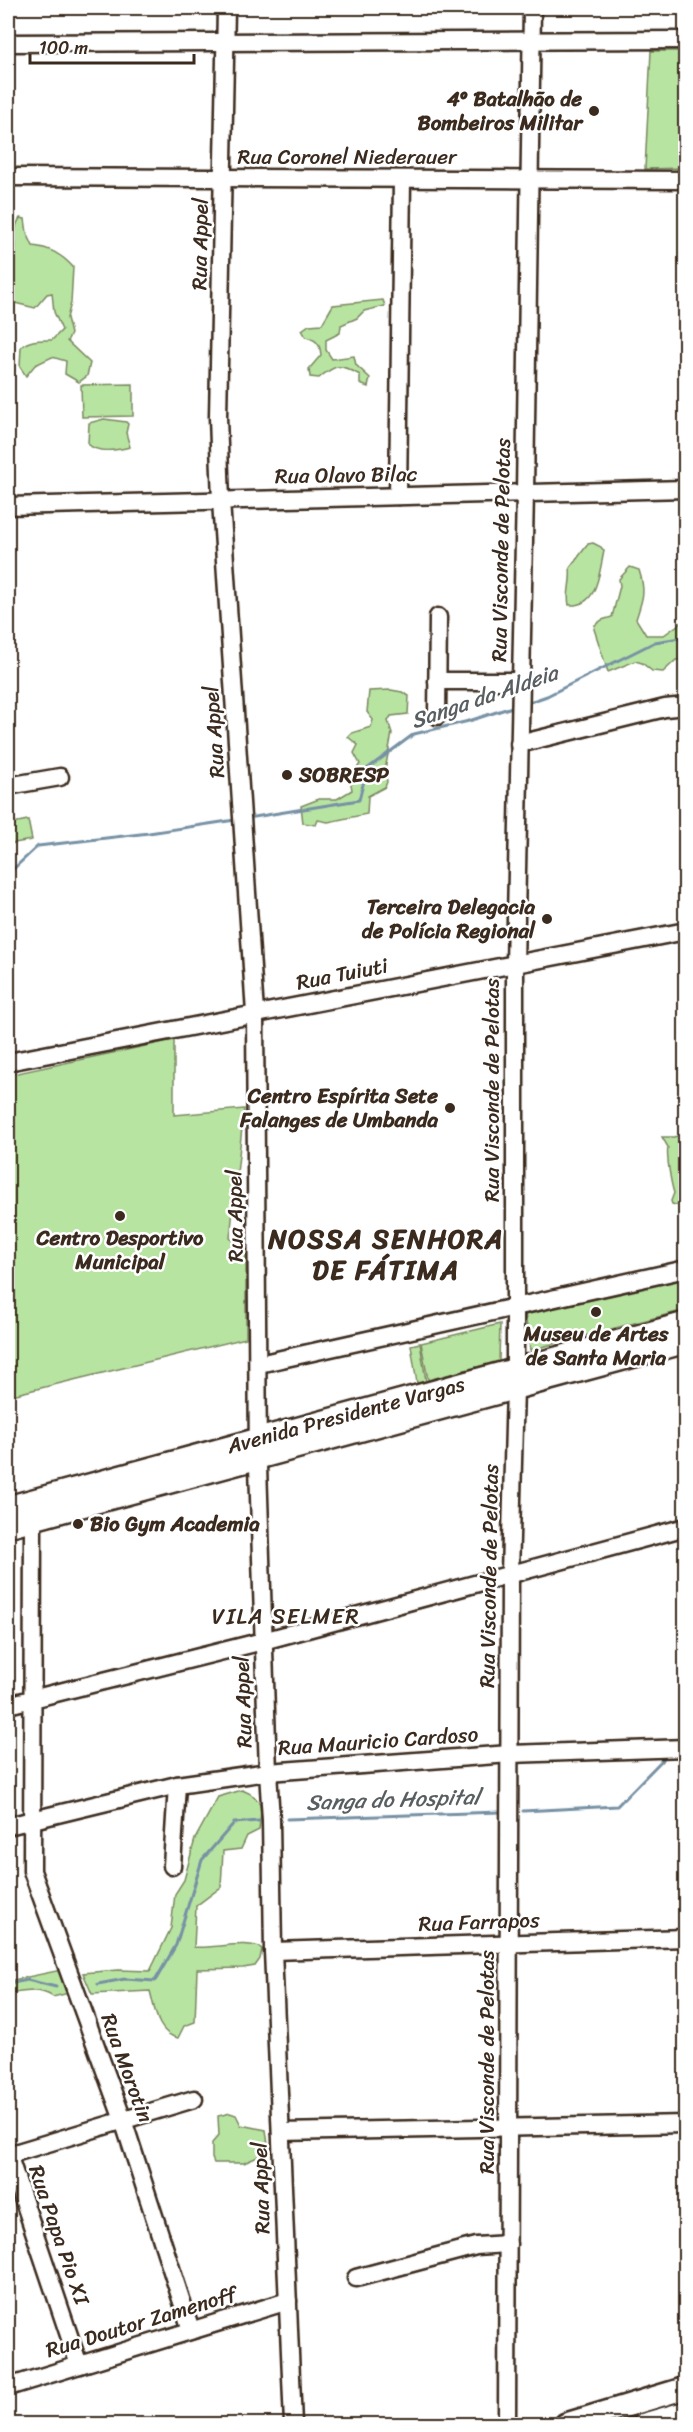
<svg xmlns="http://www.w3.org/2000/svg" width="693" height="2432" font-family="Sriracha,sans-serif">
<rect width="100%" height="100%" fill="#fff"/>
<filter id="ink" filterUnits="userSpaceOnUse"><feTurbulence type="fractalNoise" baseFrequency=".0167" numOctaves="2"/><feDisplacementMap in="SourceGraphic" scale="12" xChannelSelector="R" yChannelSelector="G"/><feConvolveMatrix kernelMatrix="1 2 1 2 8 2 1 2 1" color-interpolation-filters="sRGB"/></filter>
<g filter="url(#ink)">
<!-- green -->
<g fill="#b8e4a2" stroke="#7a8760" stroke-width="1.5">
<path d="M651 51H685V168L645 169Z"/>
<path d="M20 218 25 219 27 233 33 246C50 248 61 254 73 267L71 303 67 318 71 334 67 341 90 363 87 376 79 382 65 374 66 361 52 357 35 365 26 376 20 367 21 347C30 339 41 340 52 340L62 330 54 312 52 293 47 294 35 308 15 303 8 291V259L14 257C20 244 9 234 20 218Z"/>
<path d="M383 300 385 306 364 311 357 318 341 325 340 333 326 340V350L332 359 354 356 356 365 370 378 368 387 360 384V375C340 364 337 363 319 378L310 377 309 369 321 355C320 344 317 340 306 337L302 330 309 325 322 324 333 305Z"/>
<path d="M133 384V416L82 417 81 385Z"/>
<path d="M104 419 126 422 128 424 126 433 130 447C118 450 97 454 88 444L89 423Z"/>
<path d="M593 543 601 547 604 551C599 573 598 607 569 605 566 593 572 581 570 568L588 544Z"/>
<path d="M630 567 639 570C646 592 643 598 636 619L646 635H664L685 620V659L676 660 663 672 652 671 642 663 635 661 608 672 594 629 595 625 602 620 612 617 620 586 619 579Z"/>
<path d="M391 690 402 692 409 696 408 714 391 716 388 721 392 733 385 770 387 782 385 787 368 796 367 814 328 822 318 820 316 825 303 823 301 806 319 799H337L352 790 350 778 360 764 354 753 358 745 348 737 352 733 371 727 373 720 367 712 369 691Z"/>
<path d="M28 820 32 840 8 844V824Z"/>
<path d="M174 1040V1115L244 1109 230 1238 246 1253V1338L8 1396V1075Z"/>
<path d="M685 1134V1204L681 1206 672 1204 671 1201 674 1193C671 1184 666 1155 668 1147L662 1137H674Z"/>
<path d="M685 1275V1310L530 1350 525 1313Z"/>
<path d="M500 1324 499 1361 428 1380 421 1343Z"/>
<path d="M420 1343 426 1381 417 1383 411 1345Z"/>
<path d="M242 1790C264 1798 262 1809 259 1830L247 1836 241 1849 223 1851 221 1887 196 1906 194 1947C212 1949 250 1939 262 1949L260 1959 255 1966 243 1968 197 1969 195 2022 184 2026 178 2038C157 2034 155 2009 150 1991L92 1994 83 1973 118 1970 150 1971 171 1928 175 1894 184 1880 195 1839 218 1797Z"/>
<path d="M61 1970 69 1993 53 1997C39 1987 23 1992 8 1994V1981Z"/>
<path d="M230 2113 236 2115 241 2125 266 2130 269 2152 244 2163H214L212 2158V2143L219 2135 218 2116Z"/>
</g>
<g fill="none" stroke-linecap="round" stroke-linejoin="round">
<!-- stream -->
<g stroke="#7791a4" stroke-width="3">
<path d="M527 703 547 696 655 642 686 637"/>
<path d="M248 818 359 800 367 769 414 734 469 721 515 706"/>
<path d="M8 874 38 846 149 833 235 820"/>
<path d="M523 1811 617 1806 667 1755"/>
<path d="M287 1819 500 1812"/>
<path d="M8 1984 27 1980 56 1987"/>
<path d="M98 1984 125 1979 155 1981 176 1945 202 1860 234 1823 259 1821"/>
</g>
<defs>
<g id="minor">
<path d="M226 8 218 417 221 501 255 1013 258 1466 268 1772 271 1820 273 1951 293 2424"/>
<path d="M8 43 686 40"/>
<path d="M8 177 686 180"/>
<path d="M398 496 402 180"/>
<path d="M8 506 686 489"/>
<path d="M437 681H521"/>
<path d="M437 716 438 617"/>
<path d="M519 744 665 708 686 706"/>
<path d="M8 786 60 777"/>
<path d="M8 1062 686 931"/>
<path d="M259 1364 686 1269"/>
<path d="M33 1519 32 1871 123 2120 191 2330"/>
<path d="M8 1705 263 1641 686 1527"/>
<path d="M8 1826 177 1785 268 1772 510 1754 686 1748"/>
<path d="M172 1866 177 1785"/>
<path d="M273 1951 686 1938"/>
<path d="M281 2132 686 2124"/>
<path d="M8 2154 79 2365"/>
<path d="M8 2155 194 2099"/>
<path d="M356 2278 476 2246 508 2244"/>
<path d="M8 2387 288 2301"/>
<path d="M507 2424 510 1574 515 1388V965L525 493 532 8"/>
</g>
<g id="major">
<path d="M8 1507 686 1323"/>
<path d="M8 1526 686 1342"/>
<path d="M566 2424 686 2388"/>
<path d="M644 2424 686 2412"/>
</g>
</defs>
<!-- minor casing -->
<use href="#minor" stroke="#3b2a1e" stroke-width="21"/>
<!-- major casing -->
<use href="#major" stroke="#3b2a1e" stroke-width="26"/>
<!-- minor -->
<use href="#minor" stroke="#fff" stroke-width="16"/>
<!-- major -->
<use href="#major" stroke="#fff" stroke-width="21"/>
</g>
</g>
<!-- markers -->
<g fill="#3b2a1e" stroke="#fff" stroke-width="2">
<circle cx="594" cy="111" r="6"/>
<circle cx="287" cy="775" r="6"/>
<circle cx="547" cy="919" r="6"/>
<circle cx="450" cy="1108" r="6"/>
<circle cx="120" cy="1216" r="6"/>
<circle cx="596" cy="1312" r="6"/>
<circle cx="78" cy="1524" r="6"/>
</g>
<g text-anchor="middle" stroke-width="5" stroke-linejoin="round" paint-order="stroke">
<!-- poi labels -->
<g font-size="21" font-weight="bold" fill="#3b2a1e" stroke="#fff" text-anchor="end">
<text x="582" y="106">4º Batalhão de<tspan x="582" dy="24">Bombeiros Militar</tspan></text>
<text x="299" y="782" text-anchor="start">SOBRESP</text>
<text x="535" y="914">Terceira Delegacia<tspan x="535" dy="24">de Polícia Regional</tspan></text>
<text x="438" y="1103">Centro Espírita Sete<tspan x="438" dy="24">Falanges de Umbanda</tspan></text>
<text x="120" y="1245" text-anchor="middle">Centro Desportivo<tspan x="120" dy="24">Municipal</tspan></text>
<text x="596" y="1341" text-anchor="middle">Museu de Artes<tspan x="596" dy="24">de Santa Maria</tspan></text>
<text x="90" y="1531" text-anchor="start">Bio Gym Academia</text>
</g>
<!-- street labels -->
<g font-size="21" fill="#3b2a1e" stroke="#fff">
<text x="347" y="164">Rua Coronel Niederauer</text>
<text transform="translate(200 244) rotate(-89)" y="7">Rua Appel</text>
<text transform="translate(346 475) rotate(-1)" y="7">Rua Olavo Bilac</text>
<text transform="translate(501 550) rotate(-89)" y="7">Rua Visconde de Pelotas</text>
<text transform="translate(214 732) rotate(-94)" y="7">Rua Appel</text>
<text transform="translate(342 974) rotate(-11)" y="7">Rua Tuiuti</text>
<text transform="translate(492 1090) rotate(-90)" y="7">Rua Visconde de Pelotas</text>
<text transform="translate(235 1216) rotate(-91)" y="7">Rua Appel</text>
<text transform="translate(346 1415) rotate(-15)" y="7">Avenida Presidente Vargas</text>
<text transform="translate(489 1576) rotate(-89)" y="7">Rua Visconde de Pelotas</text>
<text transform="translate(243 1702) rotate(-92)" y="7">Rua Appel</text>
<text transform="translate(378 1741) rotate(-4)" y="7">Rua Mauricio Cardoso</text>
<text transform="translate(479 1922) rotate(-2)" y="7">Rua Farrapos</text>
<text transform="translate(487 2062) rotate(-90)" y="7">Rua Visconde de Pelotas</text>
<text transform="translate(127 2068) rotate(70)" y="7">Rua Morotin</text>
<text transform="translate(261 2188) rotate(-92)" y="7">Rua Appel</text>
<text transform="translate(59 2235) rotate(71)" y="7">Rua Papa Pio XI</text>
<text transform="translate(141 2322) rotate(-17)" y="7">Rua Doutor Zamenoff</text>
</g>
<!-- water labels -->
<g font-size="22" font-style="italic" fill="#595e61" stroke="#fff">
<text transform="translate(484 696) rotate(-19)" y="8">Sanga da Aldeia</text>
<text transform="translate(393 1799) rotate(-2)" y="8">Sanga do Hospital</text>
</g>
<!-- neighbourhood labels -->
<g font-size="22" letter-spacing="1.5" fill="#3b2a1e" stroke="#fff">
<text x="286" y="1624">VILA SELMER</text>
</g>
<!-- district labels -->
<g font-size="27" font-weight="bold" letter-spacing="1.5" fill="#3b2a1e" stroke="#fff">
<text x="386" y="1248">NOSSA SENHORA<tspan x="386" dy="31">DE FÁTIMA</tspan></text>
</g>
</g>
<!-- margin -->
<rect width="693" height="2432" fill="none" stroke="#fff" stroke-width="30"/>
<rect x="15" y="15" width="663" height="2402" fill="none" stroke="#3b2a1e" stroke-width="2" filter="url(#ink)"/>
<!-- scale -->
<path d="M30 54v9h164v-9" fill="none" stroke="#3b2a1e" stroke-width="3"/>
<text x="39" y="54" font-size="18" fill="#3b2a1e" stroke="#ffffff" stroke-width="4.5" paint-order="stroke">100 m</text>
</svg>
